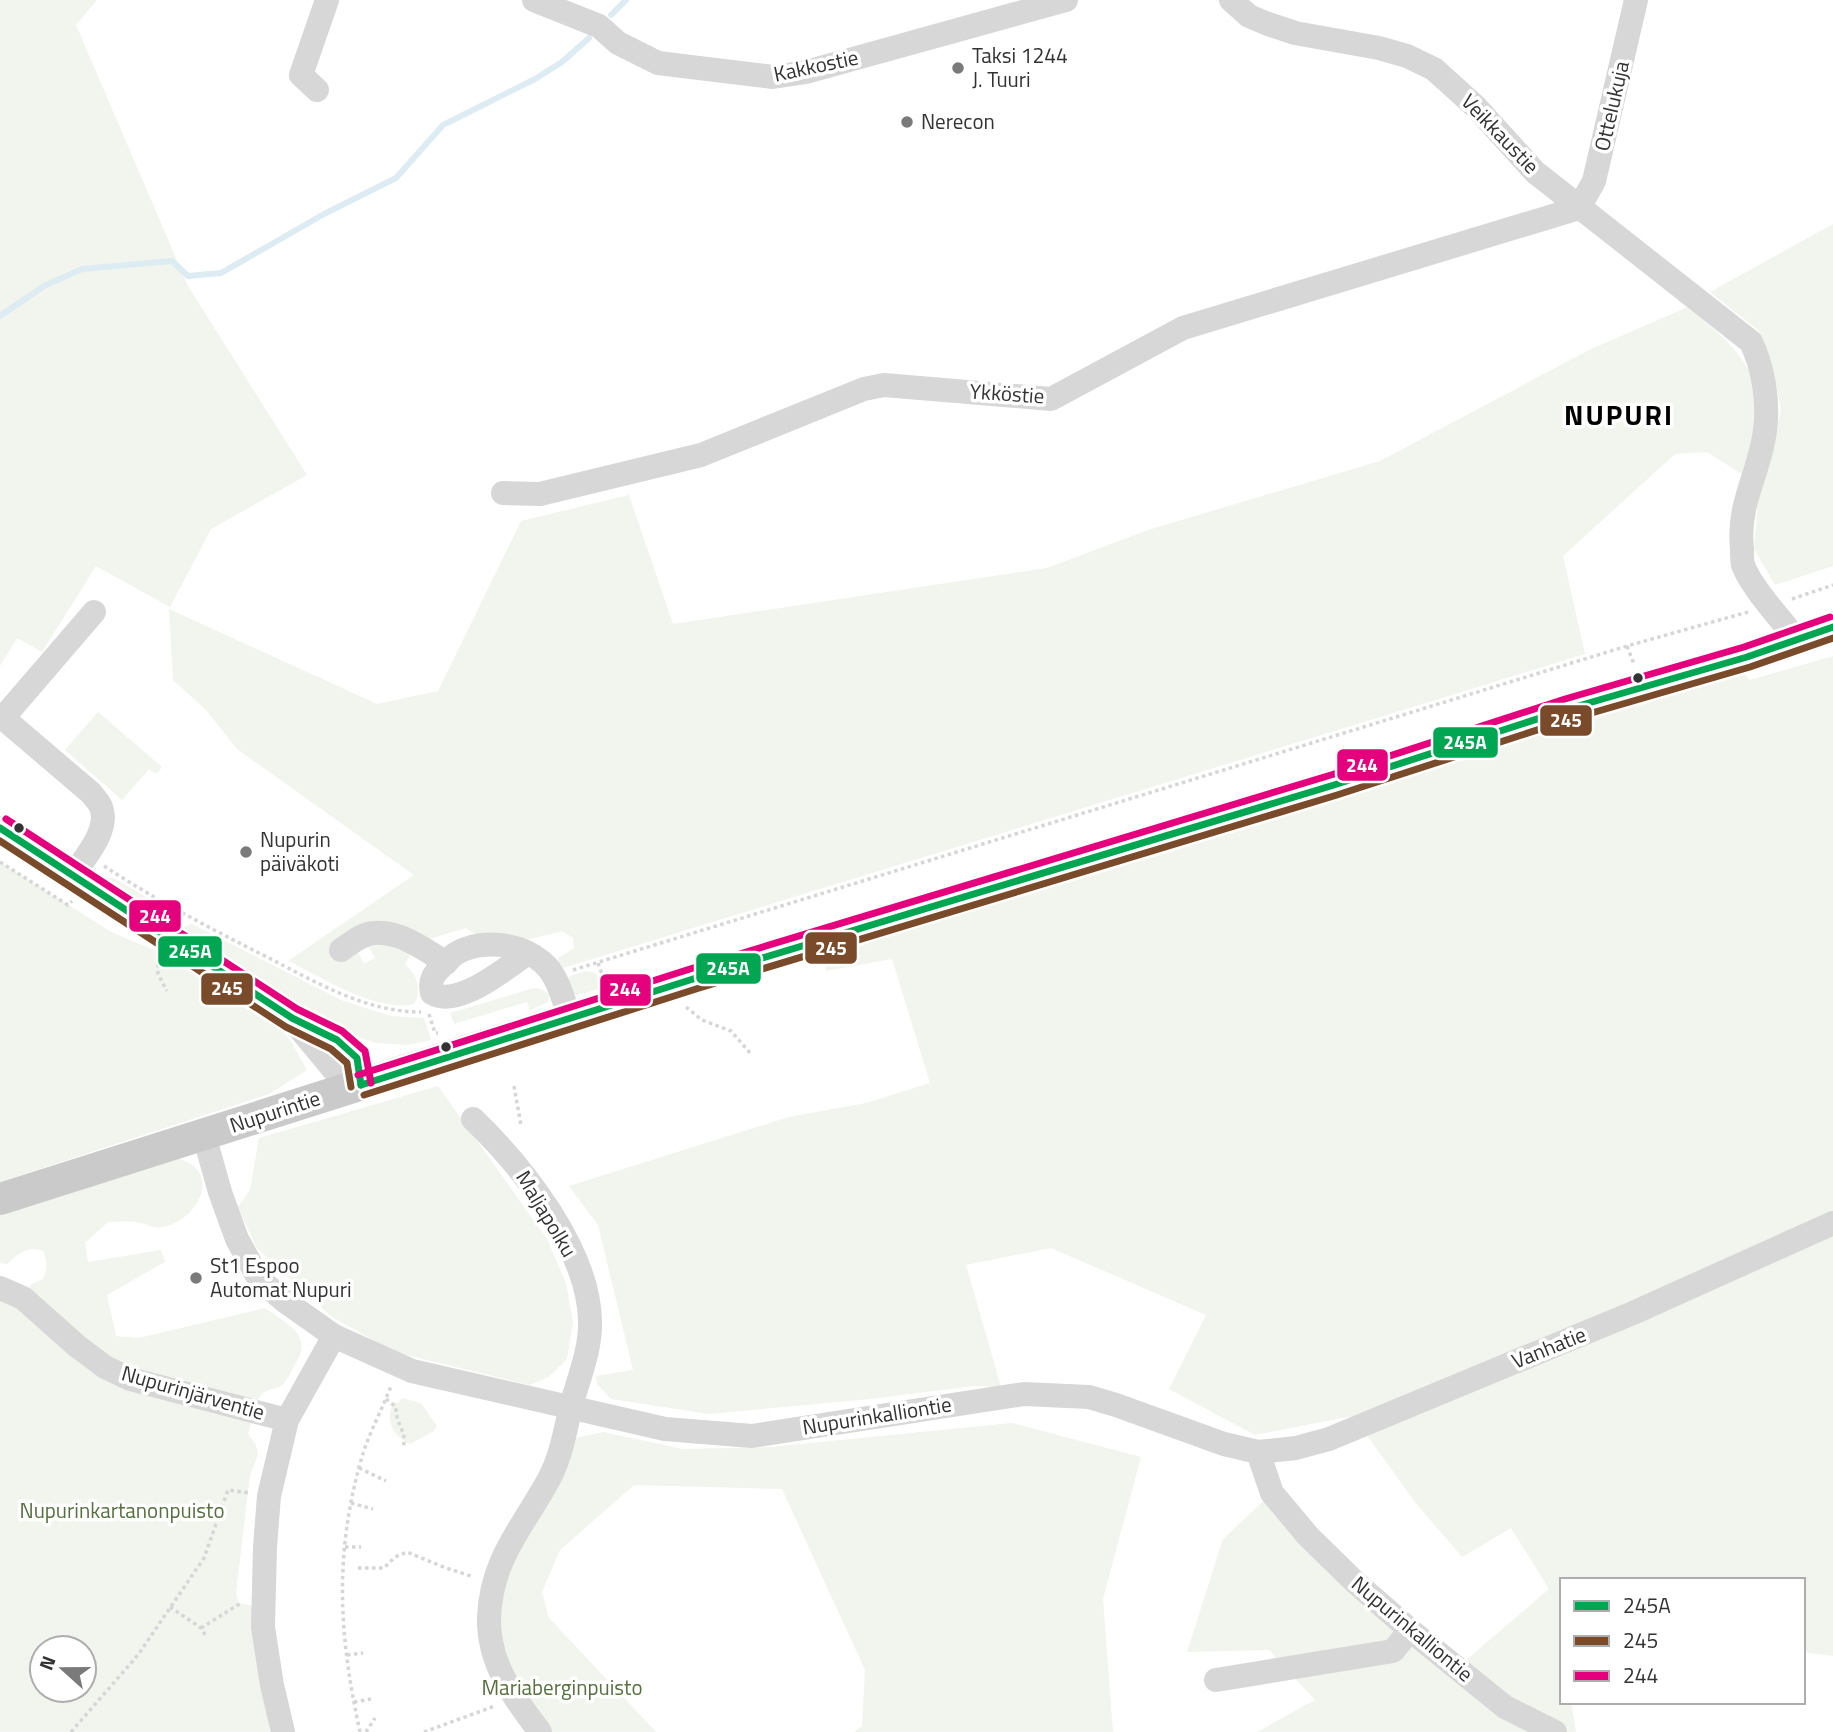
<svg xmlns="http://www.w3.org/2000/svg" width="1833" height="1732" font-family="'Titillium Web',sans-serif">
<rect width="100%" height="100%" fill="#fff"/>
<!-- green -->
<g fill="#f1f5ed" fill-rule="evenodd">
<path d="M0 0H97L76 25 188 286 307 475 211 529 170 607 96 566 42 652 17 638 0 666Z"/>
<path d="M1833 224V566L1775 585 1754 549 1758 499 1781 410 1771 360 1758 330 1710 292Z"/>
<path d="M1688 307C1724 338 1765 367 1757 421 1754 439 1747 457 1742 474L1707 452 1675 454 1563 556 1585 654 563 968 558 964V958L574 948 573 938 562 931 518 942 500 937H479L466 928 429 939 379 925 366 927 345 937 335 946 334 956 338 959 345 958 357 950 364 964 375 958 367 944C385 939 396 943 411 952L405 965C417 972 422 991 414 1004 376 1013 322 977 288 961L414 875 237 749 207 711 173 680 169 609 377 704 438 691 521 521 629 495 673 624 1047 568 1148 530 1380 461 1591 349Z"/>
<path d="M1833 656V1656L1803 1652V1580H1562V1702H1571L1576 1732H1257L1315 1700 1269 1650 1187 1652 1223 1539 1272 1493 1457 1668 1549 1589 1511 1528 1462 1557 1415 1502 1353 1416 1255 1435 1169 1389 1206 1315 1051 1248 966 1265 1001 1387 974 1386 870 1399 709 1414 611 1399 597 1384 596 1376 633 1370 598 1225 569 1186 789 1117 866 1103 930 1083 892 959 826 971 824 961 946 912 1534 732 1744 673 1750 680Z"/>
<path d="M98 712 162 767 156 774 149 769 122 800 65 750Z"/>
<path d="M0 862 113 933 196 967 276 1023 292 1043 307 1070 269 1094 0 1182Z"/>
<path d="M109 878H114L173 913 175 918 168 927 105 884 104 880Z"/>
<path d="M192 924 341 1000 391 1016 424 1018 431 1040 407 1045 377 1043 353 1036 305 1013 182 934 184 927Z"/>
<path d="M586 971 596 973 600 989 573 996 567 982 570 976Z"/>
<path d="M534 988 541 989 549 994 548 1002 530 1010 527 1002 454 1024 450 1013Z"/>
<path d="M438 1086 547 1239 566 1283 573 1322 567 1359 549 1377 529 1385 394 1352 332 1317 256 1247 238 1207 250 1190 259 1138Z"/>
<path d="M175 1158C223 1168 201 1219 163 1227 154 1229 145 1223 136 1222 127 1221 117 1222 108 1222L85 1243 88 1262 161 1250 165 1262 107 1295 116 1336 139 1338 265 1308C288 1325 315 1335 294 1366 291 1371 287 1381 282 1385 271 1392 264 1386 256 1403L111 1362 29 1292 30 1285 43 1279C47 1269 48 1261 43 1251 27 1245 19 1254 7 1264L0 1263V1209Z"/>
<path d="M0 1299 11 1302 89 1367 252 1420 248 1434 256 1445 258 1455 250 1475 236 1593 239 1603 254 1606 257 1653 270 1732H0ZM42 1648H84V1690H42Z"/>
<path d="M402 1398 421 1403 437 1426 434 1431 410 1444C393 1436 384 1420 394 1402L398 1403Z"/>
<path d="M1012 1423 1141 1457 1103 1599 1113 1732H854L862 1726 865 1670 782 1489 634 1485 560 1550 542 1592 549 1618 656 1732H550L521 1696 497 1623 503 1585 571 1439 603 1432 683 1449 770 1447Z"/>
</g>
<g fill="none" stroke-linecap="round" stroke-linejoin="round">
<!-- stream -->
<g stroke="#ddebf3" stroke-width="6">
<path d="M611 15 626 0"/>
<path d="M0 316 44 286 82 269 172 261 188 276 221 273 324 214 396 178 443 125 535 79 562 62 589 38"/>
</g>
<!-- path -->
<g stroke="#d6d6d6" stroke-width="3.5" stroke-dasharray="3.5 3.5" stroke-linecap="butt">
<path d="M1792 599 1833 585"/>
<path d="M1627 646 1634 664"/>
<path d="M0 862 68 905 72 901"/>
<path d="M104 866C156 900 211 929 267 957 316 982 365 1012 421 1012"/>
<path d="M158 957V974L167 991"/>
<path d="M598 963 605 982"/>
<path d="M573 970 1627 646 1748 612"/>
<path d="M686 1007 702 1020 731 1031 751 1054"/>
<path d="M429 1014 435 1033H438"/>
<path d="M514 1086 521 1125"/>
<path d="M386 1399 396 1407C395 1424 408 1431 403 1447"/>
<path d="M359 1468 386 1481"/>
<path d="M351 1503 373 1509"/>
<path d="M345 1547H361"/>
<path d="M358 1568H384L395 1557 407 1552 446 1568 474 1577"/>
<path d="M170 1607 201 1628 206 1636"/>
<path d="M201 1628 241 1603"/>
<path d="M347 1655 363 1653"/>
<path d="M354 1702 371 1699"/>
<path d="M71 1732 138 1655 204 1558 228 1490 250 1493"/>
<path d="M360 1732C339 1636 334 1556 361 1460 368 1435 382 1410 391 1386"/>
<path d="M366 1732 375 1718"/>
<path d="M424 1732 495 1706"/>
</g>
<!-- minor -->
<g stroke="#d7d7d7" stroke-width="24">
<path d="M534 0 599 26 618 43 658 63 773 77 806 72 1066 0"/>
<path d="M1231 0 1249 16 1268 24 1295 33 1379 48 1407 56 1434 69 1476 107 1535 172 1751 342C1763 367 1769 401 1765 430 1760 473 1737 502 1742 549 1742 554 1742 561 1743 565 1751 587 1781 619 1796 639"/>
<path d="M317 90 301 75 327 0"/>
<path d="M503 493 540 494 701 455 864 389 884 385 1051 399 1183 328 1579 208 1594 181 1636 0"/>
<path d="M0 828 292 1018 337 1040 357 1058 361 1085"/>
<path d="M73 875C85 857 110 830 101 807 99 802 94 797 91 793L3 718 94 612"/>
<path d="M341 950C351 943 363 933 375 933 400 931 426 950 446 963"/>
<path d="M527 954C505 968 458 1009 432 993 429 979 434 974 443 965 447 962 451 957 455 954 480 938 520 943 542 962 558 975 563 999 570 1019"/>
<path d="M296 1024 334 1070 361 1085"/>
<path d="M473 1119C522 1166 589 1250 590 1321 591 1349 579 1377 572 1403 565 1429 562 1455 549 1479 523 1527 491 1559 489 1618 488 1663 514 1698 540 1732"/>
<path d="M204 1135 220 1192 237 1239 259 1279 286 1302 334 1336 412 1371 665 1429 752 1436 1024 1394 1089 1397 1116 1405 1224 1444 1258 1452 1272 1493 1308 1536 1355 1582 1410 1630 1505 1707 1555 1732"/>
<path d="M0 1288 23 1298 77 1346 105 1367 130 1379 287 1420"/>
<path d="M1258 1452 1296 1448 1329 1439 1633 1313 1833 1223"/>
<path d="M1216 1680 1393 1651 1410 1630"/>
<path d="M283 1732 272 1685 263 1627 265 1547 269 1496 287 1420 334 1336"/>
</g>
<!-- major -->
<path stroke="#cacaca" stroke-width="32" d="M0 1199 693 979 1334 785 1568 709 1747 657 1833 627"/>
<defs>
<g id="bus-1">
<path d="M0 828 292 1018 337 1040 357 1058 361 1085"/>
<path d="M361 1085 693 979 1334 785 1568 709 1747 657 1833 627"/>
</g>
<g id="bus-2">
<path d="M0 841 286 1027 331 1049 347 1063 351 1087"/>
<path d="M364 1095 696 989 1337 795 1571 719 1750 667 1833 638"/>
</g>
<g id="bus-3">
<path d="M6 819 297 1009 342 1031 365 1051 371 1083"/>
<path d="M358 1075 690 969 1331 775 1565 699 1744 647 1830 617"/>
</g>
</defs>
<!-- bus-1 casing -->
<use href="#bus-1" stroke="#fff" stroke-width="12"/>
<!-- bus-2 casing -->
<use href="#bus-2" stroke="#fff" stroke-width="12"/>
<!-- bus-3 casing -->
<use href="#bus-3" stroke="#fff" stroke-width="12"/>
<!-- bus-1 -->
<use href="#bus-1" stroke="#00a651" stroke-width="7"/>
<!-- bus-2 -->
<use href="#bus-2" stroke="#7a4b2a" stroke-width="7"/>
<!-- bus-3 -->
<use href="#bus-3" stroke="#e5007d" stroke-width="7"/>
</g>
<!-- markers -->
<g fill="#7a7a7a" stroke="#fff" stroke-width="2.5">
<circle cx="958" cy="68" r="7"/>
<circle cx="907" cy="122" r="7"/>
<circle cx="246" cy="852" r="7"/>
<circle cx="196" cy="1278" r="7"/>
</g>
<g fill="#333" stroke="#fff" stroke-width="2.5">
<circle cx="1638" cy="678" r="6"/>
<circle cx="19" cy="828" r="6"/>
<circle cx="446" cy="1047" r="6"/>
</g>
<g text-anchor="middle" stroke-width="7" stroke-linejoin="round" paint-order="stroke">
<!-- poi labels -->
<g font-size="21" fill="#333" stroke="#fff" text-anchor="start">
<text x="972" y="63">Taksi 1244<tspan x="972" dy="24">J. Tuuri</tspan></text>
<text x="921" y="129">Nerecon</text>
<text x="260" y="847">Nupurin<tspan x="260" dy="24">päiväkoti</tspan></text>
<text x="210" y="1273">St1 Espoo<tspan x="210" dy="24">Automat Nupuri</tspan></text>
</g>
<!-- street labels -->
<g font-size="21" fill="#333" stroke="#fff">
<text transform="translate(816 66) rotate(-12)" y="7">Kakkostie</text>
<text transform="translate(1612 106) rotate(-77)" y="7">Ottelukuja</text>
<text transform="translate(1500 134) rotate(46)" y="7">Veikkaustie</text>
<text transform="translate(1007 394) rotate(4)" y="7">Ykköstie</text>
<text transform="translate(275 1112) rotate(-18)" y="7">Nupurintie</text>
<text transform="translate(546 1214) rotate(59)" y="7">Maljapolku</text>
<text transform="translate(1549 1348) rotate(-22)" y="7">Vanhatie</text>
<text transform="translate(193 1393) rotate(16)" y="7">Nupurinjärventie</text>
<text transform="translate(877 1416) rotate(-9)" y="7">Nupurinkalliontie</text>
<text transform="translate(1412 1629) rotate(40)" y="7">Nupurinkalliontie</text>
</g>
<!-- park labels -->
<g font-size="21" fill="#56703f" stroke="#fff">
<text x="122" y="1518">Nupurinkartanonpuisto</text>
<text x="562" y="1695">Mariaberginpuisto</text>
</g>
<!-- district labels -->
<g font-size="28" font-weight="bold" letter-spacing="2" fill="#000" stroke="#fff">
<text x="1619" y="425">NUPURI</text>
</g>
</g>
<g stroke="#fff" stroke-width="2.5">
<rect x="1539" y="704" width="54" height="33" rx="7" fill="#7a4b2a"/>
<rect x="1432" y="726" width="67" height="33" rx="7" fill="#00a651"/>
<rect x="1336" y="748" width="53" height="34" rx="7" fill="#e5007d"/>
<rect x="128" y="899" width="54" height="34" rx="7" fill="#e5007d"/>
<rect x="804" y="931" width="54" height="34" rx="7" fill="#7a4b2a"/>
<rect x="157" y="935" width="66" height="33" rx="7" fill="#00a651"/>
<rect x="695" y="952" width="67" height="33" rx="7" fill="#00a651"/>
<rect x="200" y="972" width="54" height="34" rx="7" fill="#7a4b2a"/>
<rect x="599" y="973" width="53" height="34" rx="7" fill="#e5007d"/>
</g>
<g font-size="19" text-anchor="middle" font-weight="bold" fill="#fff">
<text x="1566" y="727">245</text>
<text x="1465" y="749">245A</text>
<text x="1362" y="772">244</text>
<text x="155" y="923">244</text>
<text x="831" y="955">245</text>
<text x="190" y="958">245A</text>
<text x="728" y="975">245A</text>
<text x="227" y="995">245</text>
<text x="625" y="996">244</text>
</g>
<!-- legend -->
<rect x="1560" y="1578" width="245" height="126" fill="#ffffff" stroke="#adadad" stroke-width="2"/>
<rect x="1574" y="1601" width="35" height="10" fill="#00a651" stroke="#adadad" stroke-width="2"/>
<text x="1623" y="1613" font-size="21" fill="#333333">245A</text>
<rect x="1574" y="1636" width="35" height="10" fill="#7a4b2a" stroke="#adadad" stroke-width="2"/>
<text x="1623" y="1648" font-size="21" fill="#333333">245</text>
<rect x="1574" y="1671" width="35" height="10" fill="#e5007d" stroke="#adadad" stroke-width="2"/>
<text x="1623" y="1683" font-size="21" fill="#333333">244</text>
<!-- north arrow -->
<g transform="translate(63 1669) rotate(291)"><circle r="33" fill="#ffffff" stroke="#adadad" stroke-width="2"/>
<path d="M0-5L12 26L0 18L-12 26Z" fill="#7a7a7a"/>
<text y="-10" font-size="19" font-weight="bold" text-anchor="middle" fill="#333333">N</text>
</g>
</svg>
